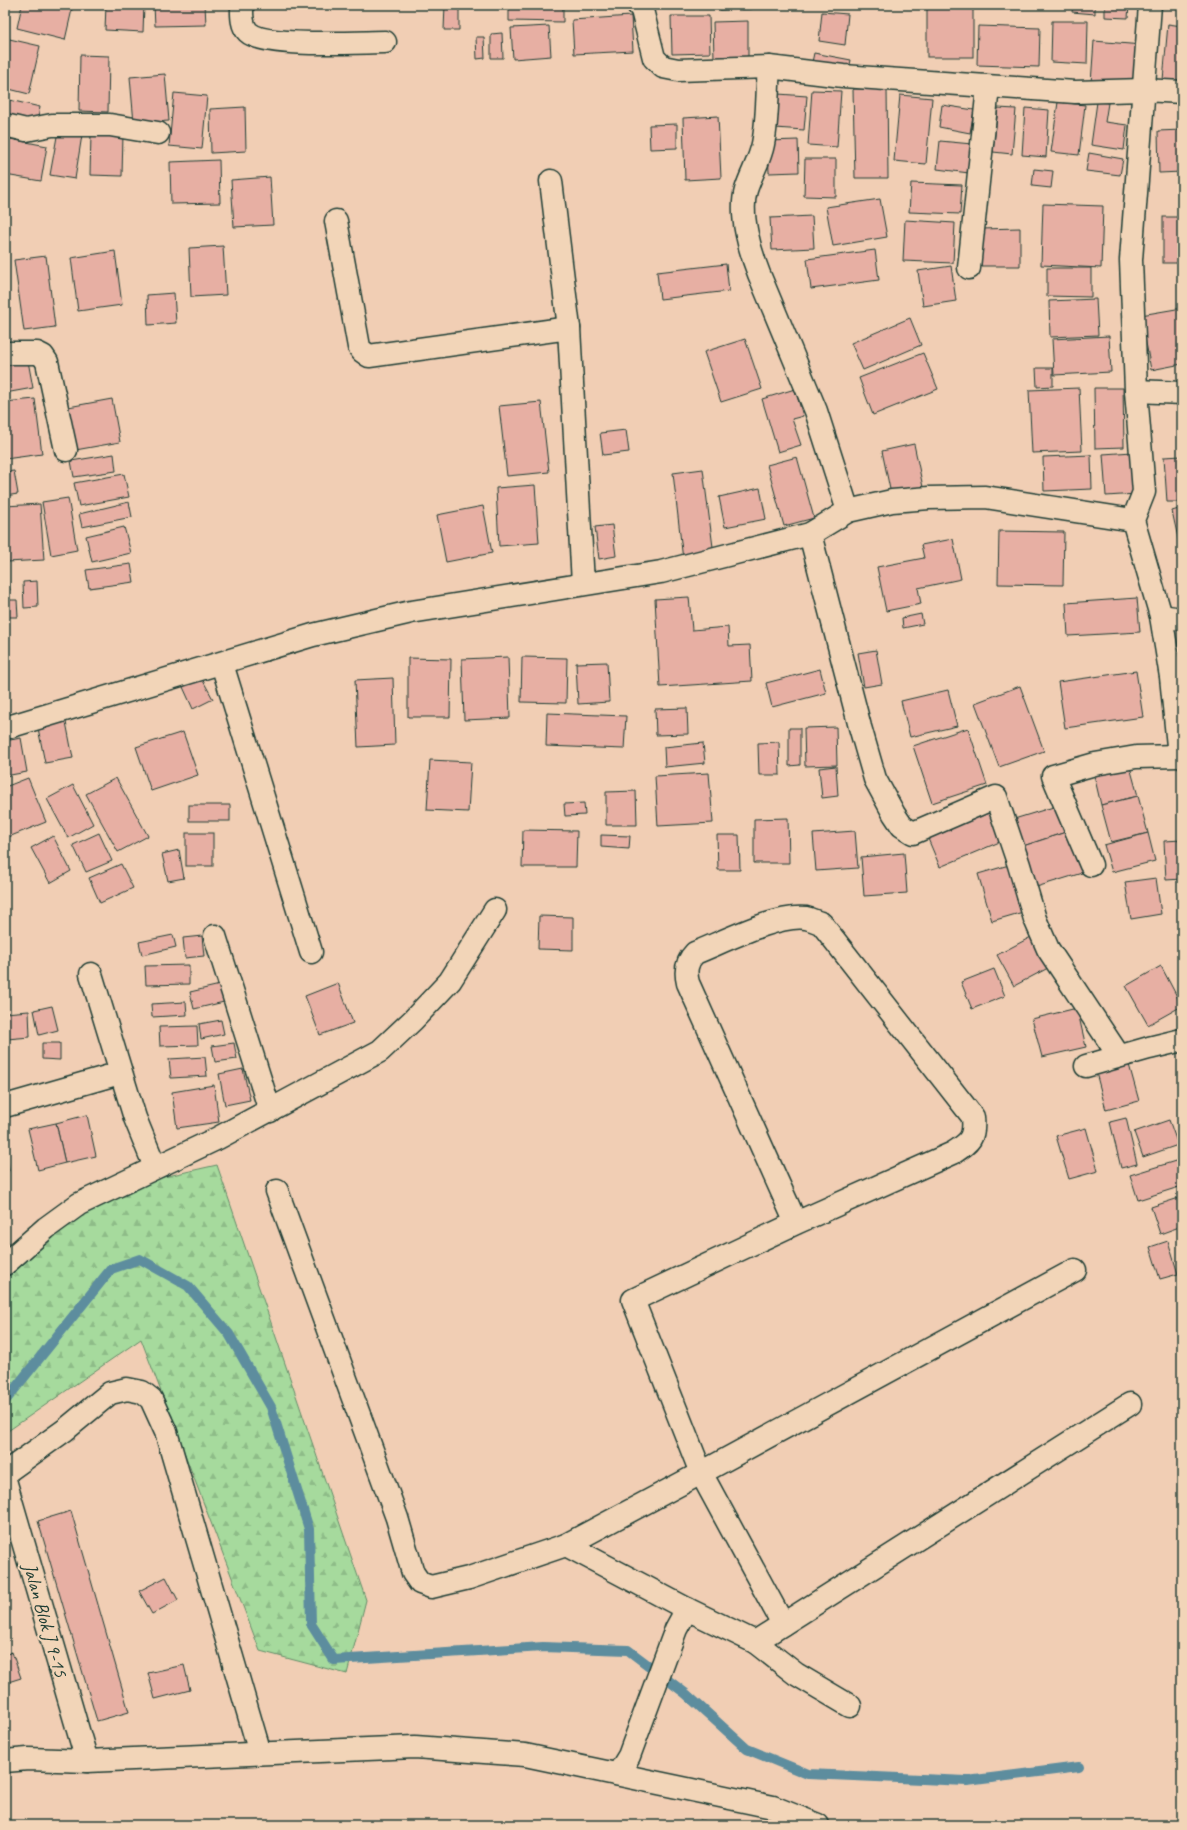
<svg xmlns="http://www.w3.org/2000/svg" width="1187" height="1830" font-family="Caveat,sans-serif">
<defs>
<pattern id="forest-firs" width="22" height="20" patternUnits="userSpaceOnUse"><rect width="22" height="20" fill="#a6da9d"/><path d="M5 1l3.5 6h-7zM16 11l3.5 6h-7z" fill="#8ebc88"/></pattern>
</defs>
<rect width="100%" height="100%" fill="#f1ceb4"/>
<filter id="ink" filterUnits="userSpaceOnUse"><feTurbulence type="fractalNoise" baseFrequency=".025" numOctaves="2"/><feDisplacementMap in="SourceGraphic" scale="8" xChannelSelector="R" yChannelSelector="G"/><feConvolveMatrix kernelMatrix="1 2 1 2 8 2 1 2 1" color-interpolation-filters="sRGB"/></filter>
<g filter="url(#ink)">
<!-- forest -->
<path fill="url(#forest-firs)" stroke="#628c68" d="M217 1165 366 1600 347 1674 260 1651 141 1339 5 1433V1254L65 1199Z"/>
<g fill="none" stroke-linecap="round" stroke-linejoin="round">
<!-- stream -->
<path stroke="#5d8d9e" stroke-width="10" d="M5 1401 111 1269 140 1259 188 1286 229 1334 271 1407 309 1529 311 1624 334 1660 543 1647 628 1650 685 1693 747 1749 808 1774 967 1781 1079 1767"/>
</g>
<!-- building -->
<g fill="#e7afa3" stroke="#1f3d34">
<path d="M22 5H73L65 40 17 28Z"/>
<path d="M106 5H144L143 32 105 30Z"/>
<path d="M154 5H205L206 25 155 26Z"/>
<path d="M445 5H459V30H444Z"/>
<path d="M509 5H563V22L509 21Z"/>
<path d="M720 5H751V9L720 10Z"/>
<rect x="927" y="5" width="46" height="52"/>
<path d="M1073 5H1095V14L1072 12Z"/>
<path d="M1105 5H1129L1128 18 1105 17Z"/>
<path d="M822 12 848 14 845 45 819 41Z"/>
<path d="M631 16 633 51 574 54 572 20Z"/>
<path d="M671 16H709L710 53 672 54Z"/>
<path d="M748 21V58H714L713 22Z"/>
<path d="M1052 21H1088L1087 64 1051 62Z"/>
<path d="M1168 24 1182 26V82L1163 80Z"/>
<path d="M549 26 551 56 513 59 511 28Z"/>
<path d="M978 26 1040 28 1039 67 977 65Z"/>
<path d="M502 33 503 58H491V34Z"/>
<path d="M476 37H484L485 58 477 59Z"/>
<path d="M5 38 40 46 29 94 5 88 8 67 5 66Z"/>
<path d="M1094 41 1142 45 1138 87 1091 83Z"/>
<path d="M814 53 851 60 848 73 811 67Z"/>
<path d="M80 55 109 56 108 112 79 111Z"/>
<path d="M165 74 169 121 134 123 130 77Z"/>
<path d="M853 89H887L888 178H855Z"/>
<path d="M812 90 841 91 837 147 808 145Z"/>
<path d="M174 93 207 96 202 149 169 146Z"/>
<path d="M778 94 807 96 804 130 775 128Z"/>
<path d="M900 95 932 98 926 164 894 161Z"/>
<path d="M5 99 40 107 37 124 5 117Z"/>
<path d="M1058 102 1085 105 1079 155 1051 152Z"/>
<path d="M1097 102 1108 103 1105 122 1127 125 1124 150 1091 145Z"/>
<path d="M942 105 974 110 970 133 939 127Z"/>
<path d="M245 107 246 151 211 153 210 109Z"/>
<path d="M998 108 1016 109 1012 154 993 152Z"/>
<path d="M1025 108 1049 110 1046 157 1022 155Z"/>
<path d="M718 116 721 178 685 180 683 118Z"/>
<path d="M677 124V148L650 149 649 125Z"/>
<path d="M1182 130V172L1159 173 1158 131Z"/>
<path d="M58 131 82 135 75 179 50 175Z"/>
<path d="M91 134H123L122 176 90 175Z"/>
<path d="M5 138 47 146 41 181 5 175Z"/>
<path d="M798 140 799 172 769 173 768 141Z"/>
<path d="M940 141 972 144 969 173 937 169Z"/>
<path d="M1089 153 1123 159 1120 175 1086 171Z"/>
<path d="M805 159H836V197L804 196Z"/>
<path d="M219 160 220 203 171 204 170 162Z"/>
<path d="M1034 169 1053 171 1051 188 1032 186Z"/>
<path d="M270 177 273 225 234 227 231 180Z"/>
<path d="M911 183 962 185 960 214 909 212Z"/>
<path d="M880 199 887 237 833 246 826 207Z"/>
<path d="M1043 204 1103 206 1101 268 1041 265Z"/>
<path d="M812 216 814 248 772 250 770 218Z"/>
<rect x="1163" y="217" width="19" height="46"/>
<path d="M905 220 955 223 953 263 903 261Z"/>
<path d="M1020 228V266H981V229Z"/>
<path d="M223 246 226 295 191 297 189 248Z"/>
<path d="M875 250 879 280 811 289 807 259Z"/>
<path d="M115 251 122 305 78 311 71 258Z"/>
<path d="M46 256 55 327 24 331 14 260Z"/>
<path d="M726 264 729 291 660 299 657 272Z"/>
<path d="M951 266 956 301 923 306 918 271Z"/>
<path d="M1047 268H1091V297L1047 296Z"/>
<path d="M174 293 176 323 148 325 147 295Z"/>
<path d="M1096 299 1098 335 1050 337 1049 301Z"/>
<path d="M5 305 9 339 5 340Z"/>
<path d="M1182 308V364L1151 370 1141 315Z"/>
<path d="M910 318 921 345 863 370 851 343Z"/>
<path d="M1109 336 1111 372 1054 375 1052 339Z"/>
<path d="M745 339 762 389 721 402 704 352Z"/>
<path d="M923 353 938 389 873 415 859 378Z"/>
<path d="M28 361 33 388 5 393V366Z"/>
<path d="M1036 368H1053V386L1037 387Z"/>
<path d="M1079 388 1082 451 1032 453 1029 390Z"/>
<path d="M1094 388H1123L1124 447 1095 448Z"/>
<path d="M795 389 803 416 792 419 801 445 778 452 762 399Z"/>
<path d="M35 399 42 454 5 459V402Z"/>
<path d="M112 399 120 442 70 451 63 408Z"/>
<path d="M541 402 549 472 507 476 499 406Z"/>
<path d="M626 430 629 452 603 455 600 433Z"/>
<path d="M914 444 924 492 892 499 882 451Z"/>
<path d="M1133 452 1137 494 1106 496 1103 454Z"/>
<path d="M114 454 116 471 74 477 71 461Z"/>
<path d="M1091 455 1092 489 1044 491 1043 457Z"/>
<path d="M1182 456V502H1167L1164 457Z"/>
<path d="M797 457 814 518 784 526 767 465Z"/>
<path d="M703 469 714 555 683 560 673 473Z"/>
<path d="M14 471 18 494 5 496V472Z"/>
<path d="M124 474 129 497 79 506 74 483Z"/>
<path d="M535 485 539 543 499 546 496 488Z"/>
<path d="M760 488 766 519 725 527 719 497Z"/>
<path d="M68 498 77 550 51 555 42 502Z"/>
<path d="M129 502 132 517 82 527 79 514Z"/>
<path d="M40 504 44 560 7 562 5 506Z"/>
<path d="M483 506 492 553 446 562 437 515Z"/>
<path d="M1182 508V556L1172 511Z"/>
<path d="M612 525 616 556 599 559 595 527Z"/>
<path d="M124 527 131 553 92 562 86 536Z"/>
<path d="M999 531 1064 532 1063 585 998 584Z"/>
<path d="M953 539 961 579 918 588 921 604 886 611 877 567 924 558 921 545Z"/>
<path d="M131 564 134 582 89 588 86 570Z"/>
<path d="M5 573 10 590 5 591Z"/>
<path d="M37 581 38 607 24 608 23 582Z"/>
<path d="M689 597 692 630 728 627 729 646 750 645 752 681 660 687 655 599Z"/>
<path d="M1137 598 1140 632 1068 636 1066 603Z"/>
<path d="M6 600H17L18 617H7Z"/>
<path d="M921 614 923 624 903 628 902 618Z"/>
<path d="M876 650 882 684 864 687 858 653Z"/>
<path d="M508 657 510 718 464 720 462 659Z"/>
<path d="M522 657 567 658 566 703 521 702Z"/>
<path d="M408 658 451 659 450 717H408Z"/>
<path d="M607 662 609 702 578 704 576 663Z"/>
<path d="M820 669 826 693 772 707 766 683Z"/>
<path d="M1136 671 1143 717 1065 728 1058 682Z"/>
<path d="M201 677 213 699 193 709 183 687Z"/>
<path d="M393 678 395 745 358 747 355 680Z"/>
<path d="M1020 686 1044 751 999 767 975 703Z"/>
<path d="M948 690 957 726 910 737 901 701Z"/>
<path d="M687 708 688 734 656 735 655 709Z"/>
<path d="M547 713 626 716 624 749 546 746Z"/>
<path d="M66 722 73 758 45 763 38 728Z"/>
<path d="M836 727 837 765 805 766 804 728Z"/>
<path d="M789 728H800V765L789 766Z"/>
<path d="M968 728 987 785 932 803 913 746Z"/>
<path d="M183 732 198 775 151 791 136 747Z"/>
<path d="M21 738 27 772 5 776V741Z"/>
<path d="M779 742 780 775H759L758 743Z"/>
<path d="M703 743 705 763 665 767 664 747Z"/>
<path d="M430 760 471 762 468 812 427 810Z"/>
<path d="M836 766 838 796 822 798 819 768Z"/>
<path d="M1130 767 1138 796 1101 805 1094 775Z"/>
<path d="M709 773 713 823 658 826 655 776Z"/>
<path d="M28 778 46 822 6 838 5 787Z"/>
<path d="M116 778 148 836 118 852 86 794Z"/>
<path d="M73 785 93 824 68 838 47 799Z"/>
<path d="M636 791 637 825H606V792Z"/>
<path d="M1138 796 1148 833 1111 842 1101 805Z"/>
<path d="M584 803 585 815 565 816 564 804Z"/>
<rect x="189" y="805" width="41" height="16"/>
<path d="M1060 805 1069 831 1020 847 1011 820Z"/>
<path d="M988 808 1002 841 940 867 926 834Z"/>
<path d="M788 818 789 863H754V819Z"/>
<path d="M523 830 577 831 576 867H522Z"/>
<path d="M855 831 858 868 816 871 813 834Z"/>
<path d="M1069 831 1082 873 1033 888 1020 847Z"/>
<path d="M99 833 112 861 86 872 73 845Z"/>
<rect x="186" y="833" width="27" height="33"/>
<path d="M1148 833 1155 861 1112 872 1104 845Z"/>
<path d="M601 835 630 836 629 849 601 847Z"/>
<path d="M717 835H739L740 870H718Z"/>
<path d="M53 836 71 871 50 883 31 848Z"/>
<path d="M1182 840V879L1166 880 1164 841Z"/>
<path d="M179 850 184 878 168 881 162 854Z"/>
<path d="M904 853 907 893 864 896 861 857Z"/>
<path d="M121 864 133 888 100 903 89 878Z"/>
<path d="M1009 865 1023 912 992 921 978 874Z"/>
<path d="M1156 878 1161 914 1131 919 1125 882Z"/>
<path d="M539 916 573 917V950L538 949Z"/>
<path d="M173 935 176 947 142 955 139 942Z"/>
<path d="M202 936 204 956 185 958 183 938Z"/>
<path d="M1031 937 1048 968 1014 986 997 955Z"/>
<path d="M189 965V984L146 985 145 966Z"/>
<path d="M1161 966 1182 1006 1148 1025 1126 986Z"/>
<path d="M994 969 1005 996 972 1009 961 982Z"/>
<path d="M338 983 353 1023 320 1035 305 996Z"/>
<path d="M220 985 224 1002 194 1009 190 992Z"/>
<path d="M186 1002 187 1015 152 1017 151 1004Z"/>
<path d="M52 1006 58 1030 39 1035 34 1010Z"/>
<path d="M1077 1008 1086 1047 1042 1057 1032 1019Z"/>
<path d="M29 1011 30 1037 7 1039 5 1013Z"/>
<path d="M221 1020 224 1034 201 1039 199 1024Z"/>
<path d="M197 1026 198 1045 160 1046 159 1027Z"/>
<path d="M42 1043H60V1060L42 1059Z"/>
<path d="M234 1043 237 1059 215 1062 212 1046Z"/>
<path d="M205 1057 207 1076 171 1078 169 1059Z"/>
<path d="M1128 1061 1139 1101 1106 1110 1095 1069Z"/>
<path d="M243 1069 250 1100 225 1105 219 1074Z"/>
<path d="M214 1085 219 1122 177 1128 172 1092Z"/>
<path d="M87 1115 96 1156 65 1163 56 1123Z"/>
<path d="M1126 1118 1137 1164 1121 1168 1110 1122Z"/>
<path d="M1169 1120 1178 1145 1143 1157 1134 1132Z"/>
<path d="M56 1123 65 1163 38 1170 28 1129Z"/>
<path d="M1086 1128 1098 1171 1069 1179 1056 1136Z"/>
<path d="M5 1148 9 1171 5 1172Z"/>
<path d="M1182 1159V1186L1138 1200 1130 1175Z"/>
<path d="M1182 1197V1226L1160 1234 1151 1207Z"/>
<path d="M1168 1241 1178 1274 1160 1279 1150 1247Z"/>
<path d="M71 1511 129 1712 97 1721 38 1521Z"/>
<path d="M166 1577 178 1600 152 1614 139 1591Z"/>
<path d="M12 1652 21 1678 5 1683V1655Z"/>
<path d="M184 1665 190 1690 155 1699 148 1673Z"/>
<path d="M700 1820 719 1825H698Z"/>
</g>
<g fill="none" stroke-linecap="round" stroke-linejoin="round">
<defs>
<g id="street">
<path d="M242 5C242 14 241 25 248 32 264 48 360 42 385 42"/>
<path d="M638 5 642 10 654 58 663 67 678 70 769 67 843 76 1075 92 1143 90 1182 92"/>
<path d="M1150 5 1131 260 1136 391 1144 492 1133 520 1161 616 1171 677 1179 756 1182 757"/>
<path d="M769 67C767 92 768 119 763 144 760 160 751 174 746 190 739 214 750 251 759 274L816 411 848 511"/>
<path d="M5 125 26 130 52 125H110L158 133"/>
<path d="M551 181 569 328"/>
<path d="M336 221 359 347 362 351 369 356 569 328 583 584"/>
<path d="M969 268 988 87"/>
<path d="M5 353H37L43 356 47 362 66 450"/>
<path d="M1136 391 1182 393"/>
<path d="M810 534 860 727 875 779 894 814 902 826 913 833 996 797 1019 865 1035 919 1048 949 1119 1056"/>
<path d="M1161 616 1182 619"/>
<path d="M222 664 311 952"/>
<path d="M5 728 313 635 411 612 661 572 810 534 848 511 892 501 929 498 985 497 1133 520"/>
<path d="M1091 865 1053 776 1095 764 1136 757 1179 756"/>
<path d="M215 936 270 1111"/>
<path d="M91 974 135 1118 155 1167"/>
<path d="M1086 1066 1149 1048 1182 1040"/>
<path d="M5 1106 120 1073"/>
<path d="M277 1191 397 1518 413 1573 420 1583 431 1587 469 1578 566 1545 701 1473 1075 1270"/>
<path d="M5 1264 46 1228 79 1204 218 1138 380 1051 413 1020 450 981 495 910"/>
<path d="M5 1473 65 1430 110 1393 127 1389 142 1392 151 1399 166 1432 260 1753"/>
<path d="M5 1480 87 1761"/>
<path d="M566 1545 687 1609 755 1642 796 1674 850 1706"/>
<path d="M783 1624 701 1473 633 1300 796 1223 953 1153C970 1142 975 1138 973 1117L821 923C816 922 811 919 806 918 777 914 723 942 695 953 686 962 685 971 688 983L796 1223"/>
<path d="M755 1642 1130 1404"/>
<path d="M5 1761 28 1759 87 1761 415 1747 525 1755 773 1807 818 1825"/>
<path d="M618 1774 629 1756 676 1629 687 1609"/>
</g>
</defs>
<!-- street casing -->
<use href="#street" stroke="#1f3d34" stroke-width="25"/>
<!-- street -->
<use href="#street" stroke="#f2d5b8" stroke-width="22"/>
</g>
</g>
<g text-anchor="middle" stroke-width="4" stroke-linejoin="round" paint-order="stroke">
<!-- street labels -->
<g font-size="20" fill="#1f3d34" stroke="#f2d5b8">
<text transform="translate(46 1620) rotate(74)" y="7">Jalan Blok J 9-15</text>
</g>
</g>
<!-- margin -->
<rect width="1187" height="1830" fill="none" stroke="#f2d5b8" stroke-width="20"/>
<rect x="10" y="10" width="1167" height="1810" fill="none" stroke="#1f3d34" stroke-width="1.5" filter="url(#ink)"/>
</svg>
